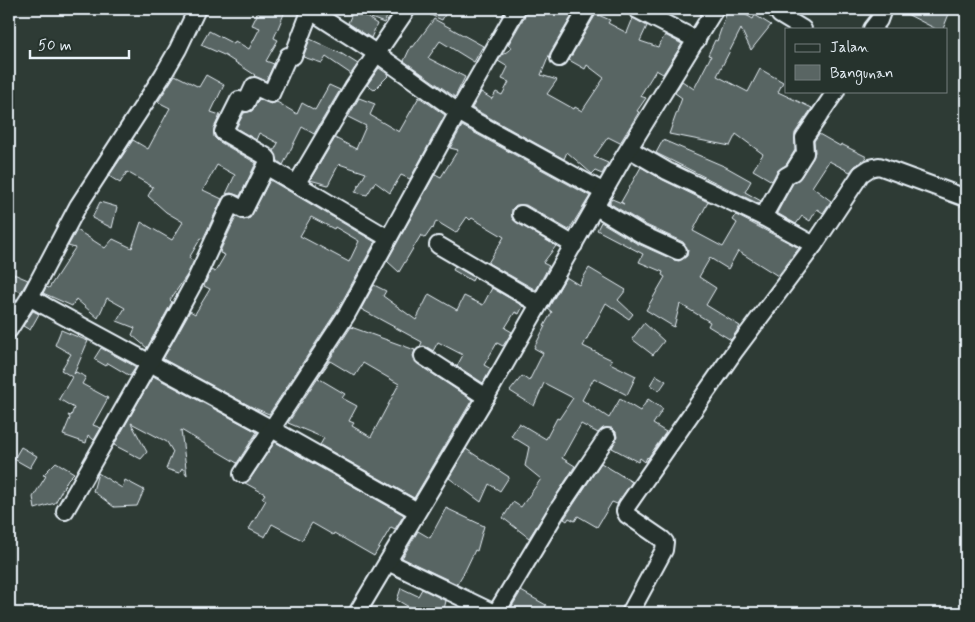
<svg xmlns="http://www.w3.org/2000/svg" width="975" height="622" font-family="Mynerve,sans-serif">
<rect width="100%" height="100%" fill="#2e3b35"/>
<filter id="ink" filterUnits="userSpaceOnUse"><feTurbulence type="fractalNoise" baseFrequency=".02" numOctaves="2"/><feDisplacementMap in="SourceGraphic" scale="10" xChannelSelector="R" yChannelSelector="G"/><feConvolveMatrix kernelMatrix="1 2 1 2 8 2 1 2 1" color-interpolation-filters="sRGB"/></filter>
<g filter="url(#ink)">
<!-- building -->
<g fill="#596563" stroke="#e8f1f8" fill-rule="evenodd">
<path d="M260 9H286L274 38 278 40 266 61 274 64 266 81 254 76 255 75 224 55 201 45 209 31 234 44 235 41 249 49 260 28 252 25Z"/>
<path d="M354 9 377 24 371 38 348 23Z"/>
<path d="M375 9H391L384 23 371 18Z"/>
<path d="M417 9H448L442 20Z"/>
<path d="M527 9H576L550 53 541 75 557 80 547 94 574 109 575 107 582 111 604 78 587 65 585 69 569 60 596 14 610 20 608 23 627 33 633 18 647 26 640 41 658 47 665 35 682 44 663 74 656 70 640 96 646 98 637 111 639 112 620 143 608 137 594 157 608 163 602 174 595 171 592 174 567 152 564 159 472 108 481 92 492 99 496 92 502 95 509 82 502 79 508 67 498 61 502 55 512 48 508 45 526 14Z"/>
<path d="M728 9H736L753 19 755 15 771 25 751 50 741 29 717 76 748 92 760 69 783 82 778 92 812 108 795 133V150L786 165 777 171 772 181 753 170 763 154 736 134 730 146 669 134 682 98 675 93 682 81 694 89 711 56 708 55 715 40 717 41Z"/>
<path d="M897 9H951L943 29H936Z"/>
<path d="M434 19 483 46 474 62 440 41 428 58 465 77 455 97 404 61 411 46 413 47Z"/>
<path d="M310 39 342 54 358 64 351 74 326 57 322 63 303 57Z"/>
<path d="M379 68 389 75 374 90 367 85Z"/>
<path d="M175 75 199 87 206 75 224 85 211 112 220 115 214 128V137L218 141 256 163 240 196 231 193 226 194 235 175 217 165 203 190 222 199 203 239 201 238 189 258 194 261 187 275 170 300 172 302 147 348 132 335 135 328 117 321 125 308 107 298 98 318 76 299 72 306 43 293 46 287 49 288 75 248 68 246 77 230 105 248 113 239 132 248 141 222 172 240 183 222 166 212 148 196 153 187 127 172 120 183 109 176 133 140 148 149 170 108 158 102Z"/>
<path d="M329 85 340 90 314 134 302 127 283 165 278 161 274 151 278 143 259 133 256 140 236 128 244 113 252 111 259 99 271 104 277 102 297 114 302 103 315 110Z"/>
<path d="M419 97 445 115 410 179 401 175 390 193 375 182 367 195 355 192 366 173 339 164 328 185 310 180 335 138 356 149 366 126 348 117 359 98 375 104 370 115 399 132Z"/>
<path d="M462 126 590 196 569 230 526 205H516L512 209V218L516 222 556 246 543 263 549 266 536 290 488 263 504 237 472 218 470 220 467 217 456 233 436 221 433 229 432 228 425 238 421 235 399 272 387 261 435 174 441 177 458 150 450 148Z"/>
<path d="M819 134 840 146 841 144 867 157 855 166 850 172 829 161 812 187 831 201 823 213 817 209 810 221 802 216 796 224 777 213 793 183 801 177 813 158 815 152 814 141Z"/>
<path d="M663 140 726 167 751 181 745 192 761 201 759 204 656 153Z"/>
<path d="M641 167 663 180 708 202 693 231 723 247 737 223 733 220 736 215 799 248 778 276 738 251 728 269 710 258 699 277 716 288 706 305 740 326 731 340 708 326 710 322 680 304 674 327 646 310 665 277 662 275 663 272 639 262 643 254 597 230 601 222 636 243 674 260 679 261 687 256 688 250 683 242 646 225 609 203 612 199 624 204 621 202Z"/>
<path d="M270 180 375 242 338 309 269 414 252 407 163 359 190 311 195 314 210 289 204 286 211 270 215 272 225 255 220 253 221 249 236 217 244 220 250 218ZM311 217 334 229 335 227 359 241 349 262 300 236Z"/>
<path d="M100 202 117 207 112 228 92 218Z"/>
<path d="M455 266 474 277 472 281 453 270Z"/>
<path d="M589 268 626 290 618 300 633 314 629 319 606 303 583 346 612 360 610 363 636 376 627 395 594 378 582 400 609 418 620 399 640 411 648 399 663 409 653 424 666 432 648 458 647 457 645 462 640 458 638 462 612 448 617 437 616 432 612 428H603L598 433 581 424 562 458 575 466 529 538 503 518 513 502 521 507 541 479 525 466 529 447 511 436 519 423 546 439 557 418 559 419 573 398 544 383 534 406 510 391 522 376 529 381 543 353 534 348 545 326H544L552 312 548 309 566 277 579 285Z"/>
<path d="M9 272 28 280 21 292 9 286Z"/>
<path d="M374 285 386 291 383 296 416 320 429 294 457 310 464 296 483 305 492 288 523 306 519 314 515 312 505 328 512 332 503 346 497 343 484 365 491 369 483 383 457 366 463 355 438 342 433 351 424 346 420 347 422 342 361 309Z"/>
<path d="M33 311 41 315 39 314 30 330 23 326Z"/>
<path d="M644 323 664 341 653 355 632 339Z"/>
<path d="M351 327 415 350 413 356 418 364 472 400 414 498 320 445 324 438 288 423ZM330 361 355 376 363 363 399 384 371 437 352 426 354 423 349 421 357 406 342 398 345 394 318 378Z"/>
<path d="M61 330 88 341 74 374 76 372 86 377 82 384 108 398 93 425 101 428 94 440 88 435 86 443 63 435 70 418 68 415 71 416 74 408 59 399 72 377 61 370 71 354 55 345Z"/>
<path d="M101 348 136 367 130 376 108 363 106 366 94 359Z"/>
<path d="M656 375 666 381 659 391 650 385Z"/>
<path d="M153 376 257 432 237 463 181 430 187 475 182 468 179 473 166 469 173 452 167 442 131 423 147 452 141 459 114 445Z"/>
<path d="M275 442 404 515 395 529 391 527 374 556 334 533 333 535 312 523 302 540 272 524 265 537 249 529 266 500 262 498 265 494 245 483 250 479Z"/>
<path d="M21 447 37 456 30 468 14 459Z"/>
<path d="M466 449 509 477 500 491 489 484 481 502 449 478Z"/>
<path d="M56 462 74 473 68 479 55 503 35 509 33 497 46 476 43 475Z"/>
<path d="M601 463 632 482 617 504 612 502 597 527 578 516 575 521 569 518 567 521 564 519Z"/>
<path d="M98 473 122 488 125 480 144 490 137 506 114 507 93 491Z"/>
<path d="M446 508 484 526 477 551 475 550 465 571 457 584 402 558 418 531 430 538Z"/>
<path d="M401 588 418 596 422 589 446 601 443 613H419L397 600Z"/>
<path d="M521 591 546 605 542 613H508Z"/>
</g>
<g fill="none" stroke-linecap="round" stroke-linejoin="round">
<defs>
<g id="minor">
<path d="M636 9 697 40"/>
<path d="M776 9 780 15 803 29"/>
<path d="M311 11 376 53 458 112 604 192"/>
<path d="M872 29 879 20 883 9"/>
<path d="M559 58 587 9"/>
<path d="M629 149 667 171 763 217 814 245"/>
<path d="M266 166 388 238"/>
<path d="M297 183 353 88 407 9"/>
<path d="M596 207 641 234 678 251"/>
<path d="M521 214 574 245"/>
<path d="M763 217 786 176 793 172 805 153 804 138 836 91"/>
<path d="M438 245 539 304"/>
<path d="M31 295 33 299 45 306 272 429 417 511"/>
<path d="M9 330 31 295 78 206 163 75 178 49 197 9"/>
<path d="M423 356 486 397"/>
<path d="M242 474 347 314 458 112 517 9"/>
<path d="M65 511 166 334 196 279 231 203 244 210 268 162V159L265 156 223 132 239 100 246 103 254 86 271 94 288 56H293L311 9"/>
<path d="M388 562 494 613"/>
<path d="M357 613 486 397 623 158 715 9"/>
<path d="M496 613 557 511 607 437"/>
<path d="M630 613 664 550 665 542 662 539 627 515 625 511 627 506 734 352 814 245 861 174 870 168 879 166 966 198"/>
</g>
</defs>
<!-- minor casing -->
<use href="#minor" stroke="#e8f1f8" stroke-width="20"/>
<!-- minor -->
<use href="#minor" stroke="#26332d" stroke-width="16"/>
</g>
</g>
<!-- margin -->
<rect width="975" height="622" fill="none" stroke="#26332d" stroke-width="30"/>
<rect x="15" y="15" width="945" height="592" fill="none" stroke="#e8f1f8" stroke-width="2" filter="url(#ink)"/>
<!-- legend -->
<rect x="785" y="28" width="162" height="65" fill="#26332d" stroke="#747f7e"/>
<rect x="795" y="44" width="25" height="8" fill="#26332d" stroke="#747f7e"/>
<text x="830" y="52" font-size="15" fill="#e8f1f8">Jalan</text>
<rect x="795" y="65" width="25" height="15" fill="#596563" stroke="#747f7e"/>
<text x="830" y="78" font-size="15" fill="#e8f1f8">Bangunan</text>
<!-- scale -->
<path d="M30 50v8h99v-8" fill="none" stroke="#e8f1f8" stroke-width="2.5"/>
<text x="38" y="50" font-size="15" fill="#e8f1f8" stroke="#26332d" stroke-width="4" paint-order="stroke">50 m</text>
</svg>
